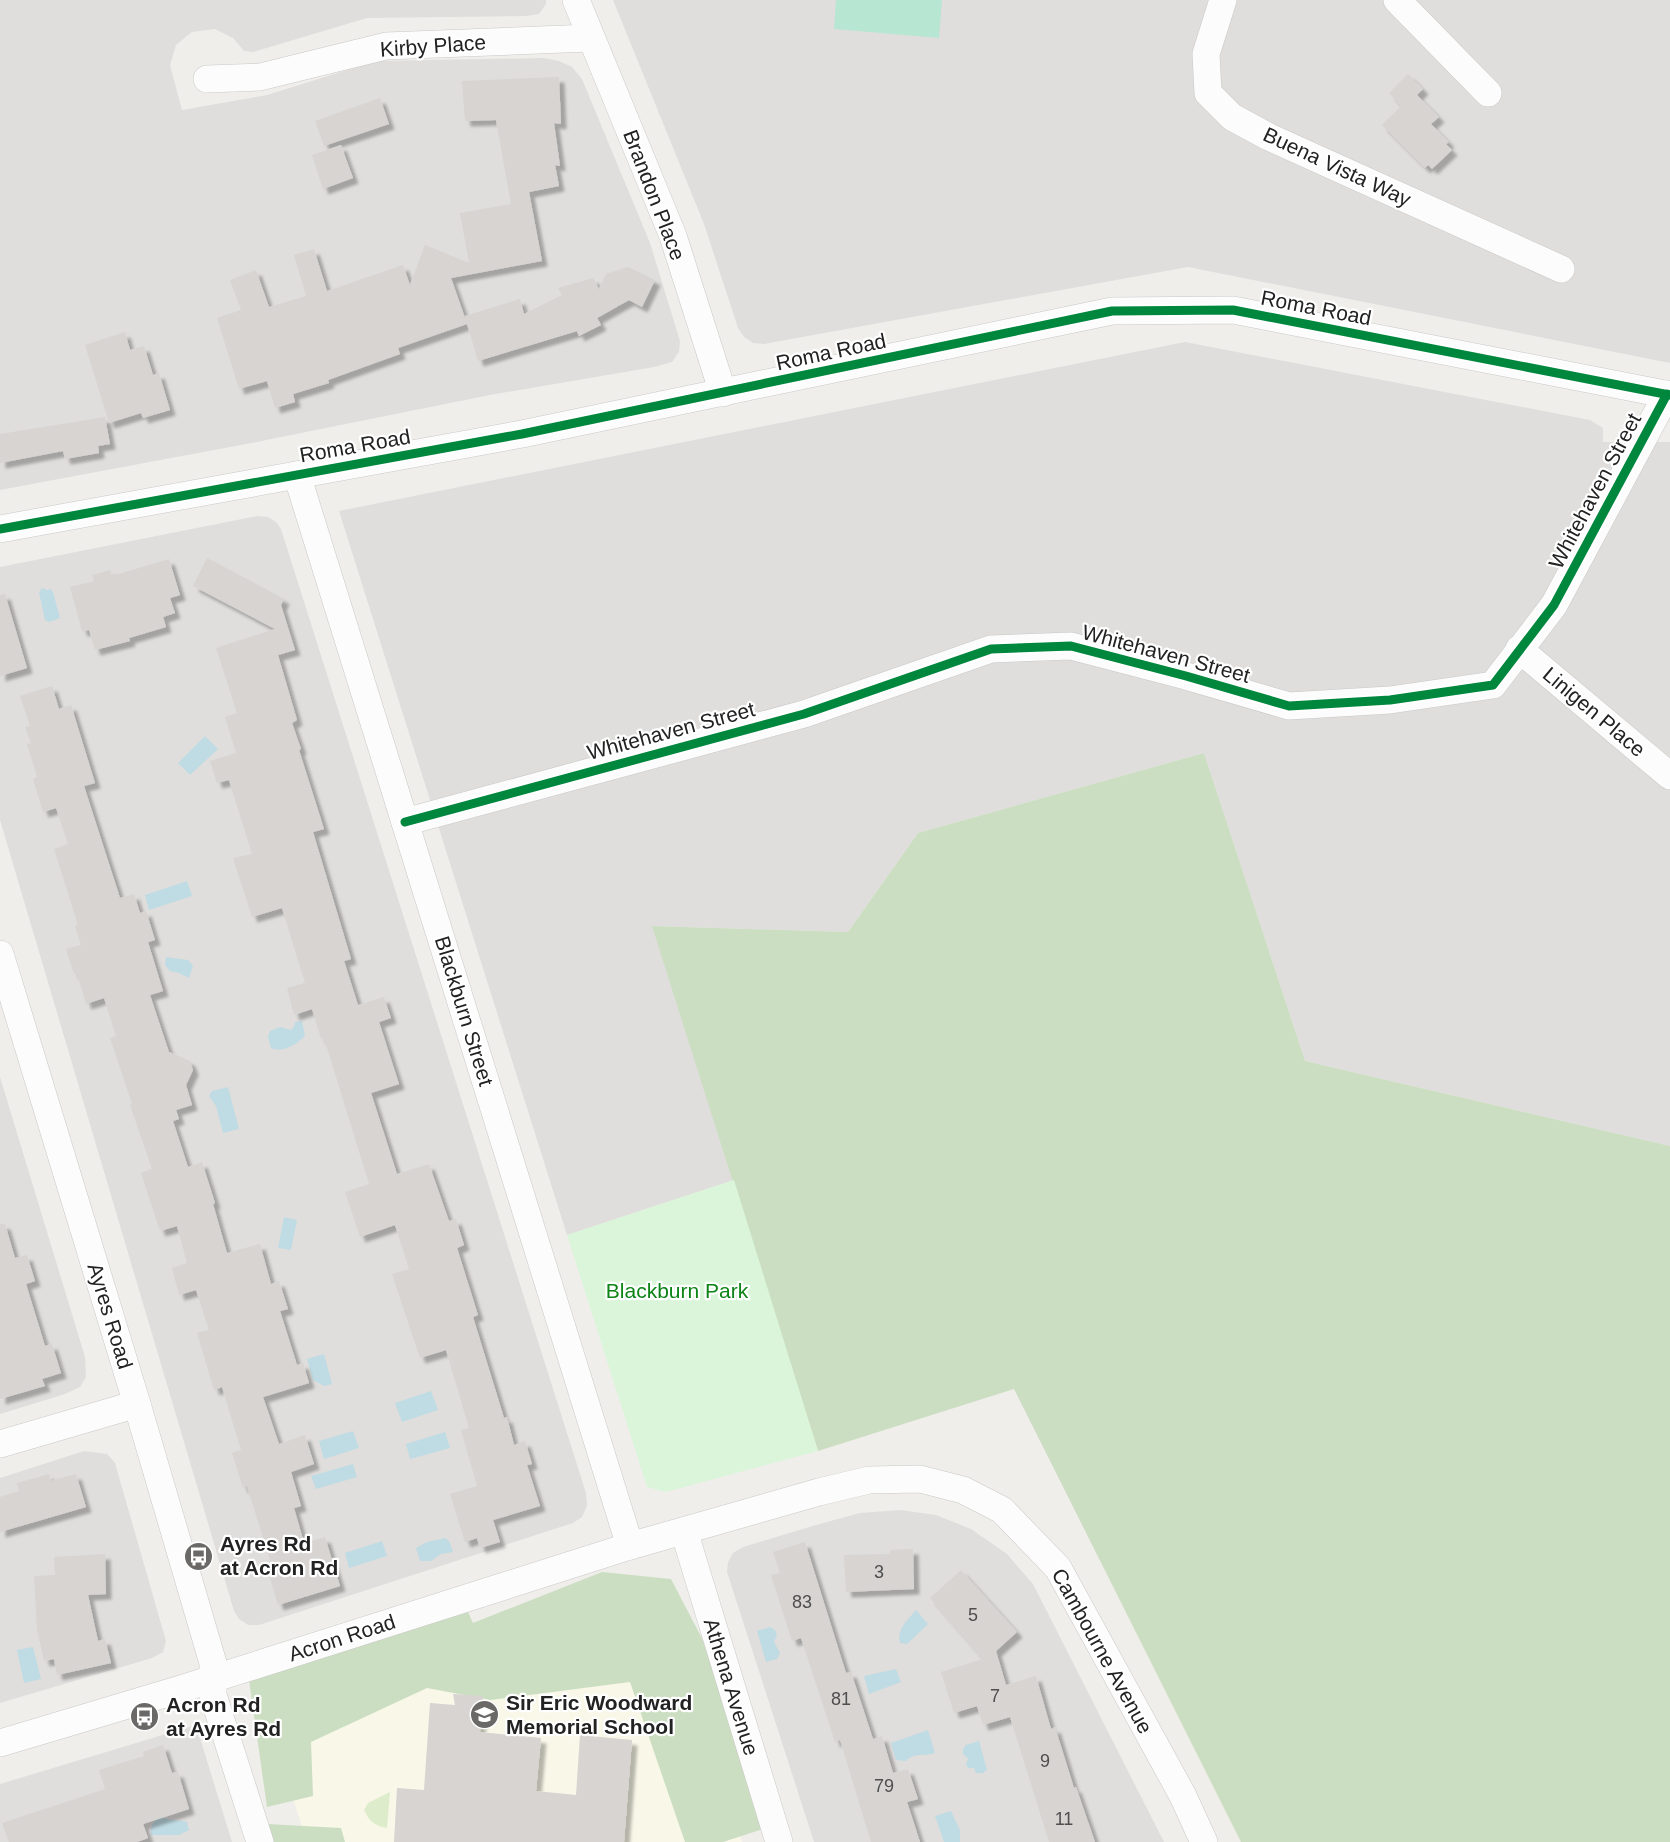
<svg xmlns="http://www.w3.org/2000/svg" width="1670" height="1842" font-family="Arial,sans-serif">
<defs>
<filter id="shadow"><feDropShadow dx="5.5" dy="5.5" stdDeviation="1.5" flood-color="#0004"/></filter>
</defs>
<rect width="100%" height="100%" fill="#f0eeeb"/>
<!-- residential -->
<g fill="#dfdedc">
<path d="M0 0H546V4L539 14 527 16 367 18 253 52 244 51 233 38 215 29 192 32 176 45 170 65 182 110 267 95 376 61 544 58 559 61 572 67 582 79 650 243 680 341 679 352 672 362 654 367 490 395 246 444 0 490Z"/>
<path d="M613 0H1670V363L1188 267 764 344 753 343 744 337 738 328 704 224Z"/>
<path d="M1185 342 1590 420 1603 428V442H1670V1146L1305 1061 1204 753 918 833 848 932 653 926 734 1180 567 1235 339 511Z"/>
<path d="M257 516 268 517 276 522 281 529 586 1493 587 1506 582 1517 573 1523 259 1625H248L239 1619 234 1611 0 820V567Z"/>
<path d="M0 1077 85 1357 86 1377 80 1387 65 1394 0 1414Z"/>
<path d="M84 1451 107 1454 115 1463 166 1641 163 1652 152 1658 0 1703V1478Z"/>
<path d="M900 1510 936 1515 971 1529 1007 1554 1033 1584 1164 1842H814L727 1572 728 1562 733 1553 743 1547 816 1525 860 1513Z"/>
<path d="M196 1725 232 1842H0V1784Z"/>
</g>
<!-- education -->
<path fill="#f8f7e8" d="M665 1596 742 1842H307L268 1721Z"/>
<!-- grass -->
<path fill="#ddeccb" d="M390 1792 387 1828C375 1826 369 1821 364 1810L368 1803Z"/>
<!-- forest -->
<g fill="#cbdec1">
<path d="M1204 753 1305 1061 1670 1146V1842H1241L1014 1389 818 1451 652 926 848 932 918 833Z"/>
<path d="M602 1572 671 1579 719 1671 763 1829 723 1842H685L630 1682 491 1700 427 1688 311 1742 313 1796 267 1807 248 1673 467 1610 473 1623Z"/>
<path d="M267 1824 341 1828 345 1842H273Z"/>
</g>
<!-- park -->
<path fill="#daf5da" d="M734 1180 818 1451 666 1492 647 1487 567 1235Z"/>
<!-- pitch -->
<path fill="#b7e6d2" d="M836 0H942L939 38 834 29Z"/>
<!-- water -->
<g fill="#bfdbe3">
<path d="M42 588 47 590 51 589 53 592 60 618 49 622 45 620 39 592Z"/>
<path d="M205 736 218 749 190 775 178 763Z"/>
<path d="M187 881 192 896 149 910 145 895Z"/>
<path d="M166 957 188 960 193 966 189 978 179 973 170 971 165 965Z"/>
<path d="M302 1021 305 1036C296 1045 283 1053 271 1048L268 1037 270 1031 280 1027 291 1030 294 1027 295 1022Z"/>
<path d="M228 1087 239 1129 223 1133 216 1106 209 1096 212 1091Z"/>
<path d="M284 1217 297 1220 291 1250 278 1248Z"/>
<path d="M324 1354 332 1384 324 1386 313 1380 307 1359Z"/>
<path d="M431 1391 438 1410 402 1422 395 1403Z"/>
<path d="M353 1431 359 1448 324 1459 319 1441Z"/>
<path d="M445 1432 450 1448 410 1459 406 1444Z"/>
<path d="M353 1464 357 1477 316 1489 311 1476Z"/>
<path d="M445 1538 449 1541 453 1552 441 1554 431 1561H420L416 1548 427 1542Z"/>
<path d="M382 1541 387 1556 349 1568 345 1553Z"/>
<path d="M916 1610 928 1624 907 1644 900 1643C897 1628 907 1621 916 1610Z"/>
<path d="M770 1627 775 1630 777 1635 774 1642 780 1653 777 1659 766 1662 757 1631Z"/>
<path d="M33 1647 41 1679 24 1683 17 1650Z"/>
<path d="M896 1669 901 1682 869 1694 864 1676Z"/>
<path d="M928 1730 935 1753C924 1757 914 1752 906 1761L896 1760 891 1743Z"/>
<path d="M979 1741 987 1770 983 1773H976L974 1768H969L966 1765 968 1758 963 1754V1749L966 1745Z"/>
<path d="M951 1811 960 1830V1842H944L935 1816Z"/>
<path d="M162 1817C171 1822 178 1819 187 1822L189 1830 179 1835H151V1828L154 1821Z"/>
</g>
<!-- building -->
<g fill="#d7d4d2" filter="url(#shadow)">
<path d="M1408 74 1423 89 1417 95 1439 117 1431 124 1449 142 1446 144 1452 150 1432 169 1428 165 1425 168 1382 125 1401 106 1389 93Z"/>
<path d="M559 77 561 124 554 123 560 166 555 165 559 186 529 192 542 261 451 278 465 318V316L520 299 524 314 562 295 558 288 593 278 599 289 606 274 628 267 655 280 642 307 629 300 597 318 601 325 579 336 577 331 478 361 467 324 398 348 400 354 328 380 329 383 293 394 295 402 275 408 267 381 239 389 217 318 241 310 230 280 256 270 269 307 306 296 294 255 314 249 327 291 403 265 410 285 425 245 469 263 460 213 511 204 496 120 465 121 462 81Z"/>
<path d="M380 98 389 124 324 146 315 121Z"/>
<path d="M341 145 353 178 323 189 312 155Z"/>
<path d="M125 332 130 350 144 346 153 375 159 373 170 410 143 418 141 413 109 423 85 345Z"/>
<path d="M105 417 110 444 98 446 99 453 65 459 63 451 0 463V434Z"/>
<path d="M207 558 284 599 281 605 295 650 278 655 297 720 292 723 301 749 299 750 324 829 313 832 351 959 344 961 358 1005 384 997 391 1018 379 1022 399 1084 371 1093 397 1174 429 1164 449 1221 456 1219 464 1245 457 1248 478 1315 473 1317 504 1418 507 1417 514 1445 525 1441 532 1464 527 1465 540 1506 493 1520 500 1542 480 1548 477 1538 465 1542 450 1494 477 1486 461 1430 469 1428 446 1350 420 1358 392 1274 409 1269 395 1225 360 1237 345 1192 369 1184 324 1038 321 1039 312 1009 294 1015 287 988 305 983 282 908 252 917 233 858 252 854 229 780 217 783 210 761 236 753 225 717 237 713 216 648 275 629 193 586Z"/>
<path d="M169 559 180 595 170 598 175 613 163 617 166 627 129 638 130 641 95 650 89 630 82 631 70 587 94 581 92 575 110 570 112 576Z"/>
<path d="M5 594 27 668 0 676V595Z"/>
<path d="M52 686 59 709 71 705 95 783 84 786 120 898 134 894 140 913 146 911 155 940 148 942 163 991 150 995 169 1052 190 1061 193 1070 186 1085 192 1105 176 1110 179 1119 173 1121 188 1167 202 1162 215 1203 213 1204 227 1253 260 1244 271 1284 279 1281 288 1309 280 1311 297 1365 303 1363 309 1383 263 1397 279 1444 305 1435 314 1464 291 1472 301 1506 294 1508 304 1543 325 1537 340 1586 278 1605 270 1578 275 1576 247 1486 243 1488 232 1453 241 1450 222 1387 214 1390 197 1333 209 1330 196 1290 179 1295 172 1268 187 1263 177 1226 160 1231 141 1173 152 1169 130 1105 132 1104 110 1038 116 1036 104 998 86 1004 77 973 74 974 66 949 81 945 75 926 78 925 54 849 68 844 56 808 43 812 33 779 37 777 27 744 31 743 25 727 30 726 20 696Z"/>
<path d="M0 1224H5L15 1258 27 1255 35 1281 26 1284 45 1346 52 1344 61 1373 42 1379 45 1386 0 1399Z"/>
<path d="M49 1474 51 1481 76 1474 86 1507 0 1532V1497L19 1491 17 1483Z"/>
<path d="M805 1542 846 1673 851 1672 873 1739 882 1736 893 1773 908 1769 918 1799 907 1802 920 1842H871L840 1740 835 1742 801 1638 792 1641 771 1575 780 1573 773 1552Z"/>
<path d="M913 1549 914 1589 846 1592 844 1555 890 1554V1550Z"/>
<path d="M105 1554 106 1594 88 1595 98 1641 105 1639 111 1663 57 1675 54 1659 44 1661 37 1629 34 1576 55 1575 54 1557Z"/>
<path d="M961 1570 1017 1632 996 1651 1006 1685 1036 1676 1051 1729 1055 1727 1074 1788 1076 1787 1095 1842H1049L1010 1717 983 1725 977 1706 954 1713 941 1672 983 1659 930 1598Z"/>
<path d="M453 1694 483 1696 480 1732 541 1738 536 1791 576 1795 580 1735 632 1740 624 1842H394L397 1788 424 1790 430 1703 455 1705Z"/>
<path d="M163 1745 172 1773 178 1772 189 1809 143 1824 148 1838 137 1842H9L2 1823 105 1789 99 1770 144 1756 143 1752Z"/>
</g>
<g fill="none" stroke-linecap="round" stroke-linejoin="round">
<defs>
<g id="minor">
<path d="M576 0 673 236 723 393"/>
<path d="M1223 0 1206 54 1208 93 1232 117 1269 137 1561 269"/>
<path d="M1397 0 1488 93"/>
<path d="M207 79 260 77 386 46 590 38"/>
<path d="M297 475 630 1546"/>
<path d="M0 529 522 434 1112 311 1233 310 1670 395"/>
<path d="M1519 649 1670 776"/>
<path d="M405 822 804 714 991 649 1071 646 1186 676 1289 706 1390 700 1493 685 1554 605 1667 394"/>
<path d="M0 954 137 1404 213 1663V1695L260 1842"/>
<path d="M0 1444 137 1404"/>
<path d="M684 1531 779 1842"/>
<path d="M0 1743 181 1689 630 1546 819 1492 869 1480 920 1479 963 1490 1002 1510 1058 1568 1183 1796 1204 1842"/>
</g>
</defs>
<!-- minor casing -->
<use href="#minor" stroke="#c9c8c7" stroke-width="28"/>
<!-- minor -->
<use href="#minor" stroke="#fdfcfc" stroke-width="27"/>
<defs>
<g id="cycleway">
<path d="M0 529 522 434 1112 311 1233 310 1670 395"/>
<path d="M405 822 804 714 991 649 1071 646 1186 676 1289 706 1390 700 1493 685 1554 605 1667 394"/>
</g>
</defs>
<!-- cycleway casing -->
<use href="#cycleway" stroke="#fff" stroke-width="13"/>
<!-- cycleway -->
<use href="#cycleway" stroke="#00873e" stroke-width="9"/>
</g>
<!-- icons -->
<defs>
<symbol id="bus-disc" viewBox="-11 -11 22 22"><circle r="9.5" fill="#6a6968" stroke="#fff"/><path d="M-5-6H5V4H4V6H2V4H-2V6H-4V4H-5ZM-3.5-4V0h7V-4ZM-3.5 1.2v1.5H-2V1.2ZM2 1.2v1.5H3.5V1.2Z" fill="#fff"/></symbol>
<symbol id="school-disc" viewBox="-11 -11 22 22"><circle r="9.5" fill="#6a6968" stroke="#fff"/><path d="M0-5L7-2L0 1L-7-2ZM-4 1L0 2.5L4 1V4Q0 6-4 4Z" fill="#fff"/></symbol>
</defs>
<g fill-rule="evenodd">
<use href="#bus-disc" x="182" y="1540" width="33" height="33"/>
<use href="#school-disc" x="468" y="1698" width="33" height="33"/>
<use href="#bus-disc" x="128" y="1700" width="33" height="33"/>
</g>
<g text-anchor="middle" stroke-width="4.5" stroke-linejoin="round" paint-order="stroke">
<!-- number labels -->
<g font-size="18" fill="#4f4e4e">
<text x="879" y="1578">3</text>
<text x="802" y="1608">83</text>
<text x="973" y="1621">5</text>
<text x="995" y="1702">7</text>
<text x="841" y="1705">81</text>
<text x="1045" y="1767">9</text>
<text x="884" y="1792">79</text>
<text x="1064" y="1825">11</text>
</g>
<!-- street labels -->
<g font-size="21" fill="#222" stroke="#fff">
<text transform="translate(433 46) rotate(-4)" y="7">Kirby Place</text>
<text transform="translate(1337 167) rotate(25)" y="7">Buena Vista Way</text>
<text transform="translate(654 195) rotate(69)" y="7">Brandon Place</text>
<text transform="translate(1316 308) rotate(11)" y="7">Roma Road</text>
<text transform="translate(831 352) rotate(-12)" y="7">Roma Road</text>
<text transform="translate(355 446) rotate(-10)" y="7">Roma Road</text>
<text transform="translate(1595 491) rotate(-62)" y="7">Whitehaven Street</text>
<text transform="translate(1166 654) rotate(15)" y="7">Whitehaven Street</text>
<text transform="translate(1594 712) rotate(40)" y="7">Linigen Place</text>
<text transform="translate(671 731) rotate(-15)" y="7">Whitehaven Street</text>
<text transform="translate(464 1011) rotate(73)" y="7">Blackburn Street</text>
<text transform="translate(110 1316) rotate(73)" y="7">Ayres Road</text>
<text transform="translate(342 1638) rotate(-18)" y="7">Acron Road</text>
<text transform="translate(1102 1651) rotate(61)" y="7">Cambourne Avenue</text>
<text transform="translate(731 1687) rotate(73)" y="7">Athena Avenue</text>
</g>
<!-- park labels -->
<g font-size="21" fill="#0c8416" stroke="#fff">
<text x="677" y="1298">Blackburn Park</text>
</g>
<!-- poi labels -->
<g font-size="21" font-weight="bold" fill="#222" stroke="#fff" text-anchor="start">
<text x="220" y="1551">Ayres Rd<tspan x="220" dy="24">at Acron Rd</tspan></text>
<text x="506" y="1710">Sir Eric Woodward<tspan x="506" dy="24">Memorial School</tspan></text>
<text x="166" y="1712">Acron Rd<tspan x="166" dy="24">at Ayres Rd</tspan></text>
</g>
</g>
</svg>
